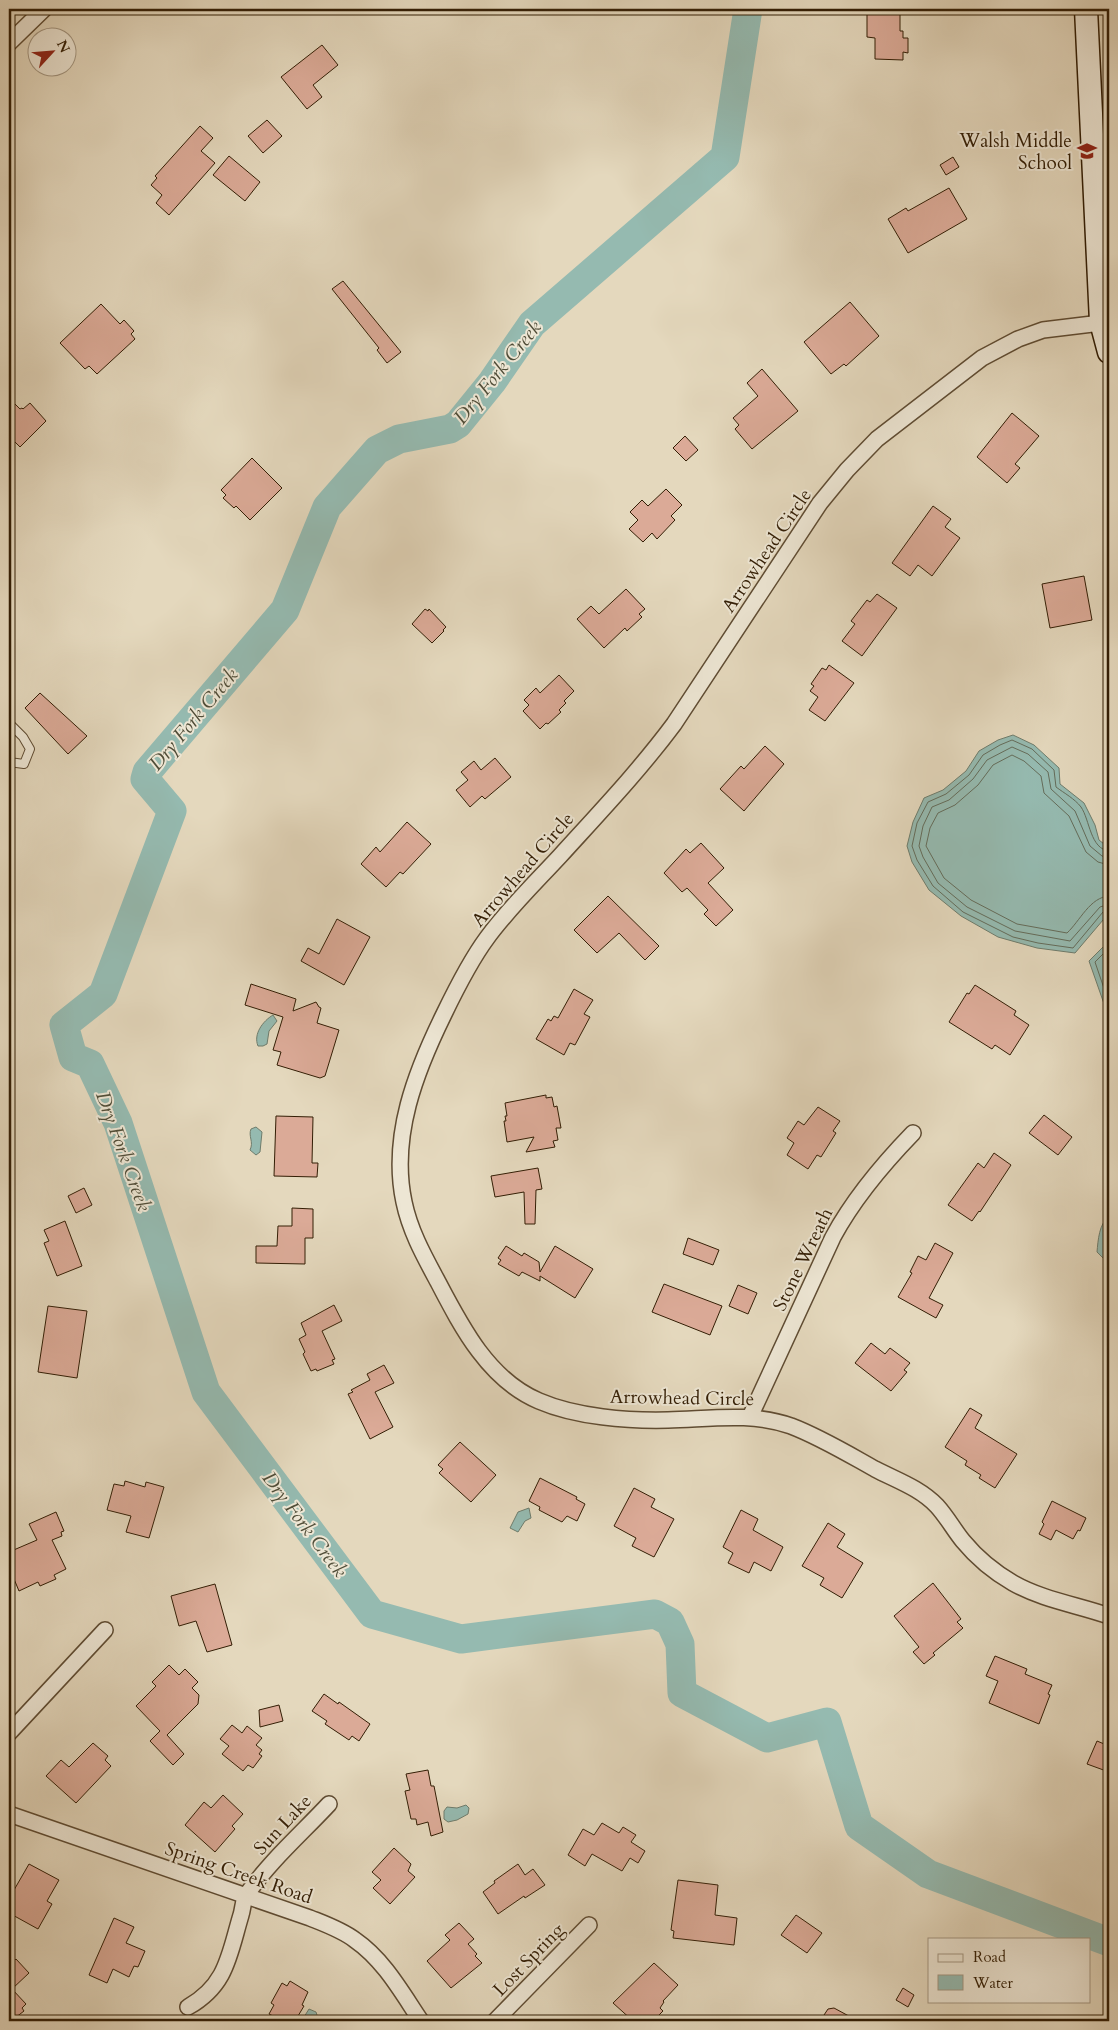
<svg xmlns="http://www.w3.org/2000/svg" width="1118" height="2030" font-family="Cardo,serif">
<rect width="100%" height="100%" fill="#e4d8bd"/>
<filter id="stains"><feTurbulence type="fractalNoise" baseFrequency=".004" numOctaves="4"/><feColorMatrix values="0 0 0 0 .2 0 0 0 0 .09 0 0 0 0 .02 0 0 0 .5 -.17"/></filter>
<radialGradient id="worn" r=".72"><stop offset=".6" stop-color="#630" stop-opacity="0"/><stop offset="1" stop-color="#630" stop-opacity=".3"/></radialGradient>
<!-- water -->
<g fill="#95bab0" stroke="#6e7c6c">
<path d="M1013 735 1034 745 1059 768 1060 784 1084 803 1095 825 1099 840 1109 848V913L1075 953 1037 948 998 937 961 916 929 890 912 862 907 846 913 822 924 798 943 790 966 771 979 751 998 740Z"/>
<path d="M1109 941V1018L1089 961Z"/>
<path d="M273 1015 277 1021 269 1031 267 1044 263 1046H258C253 1034 263 1021 273 1015Z"/>
<path d="M256 1127 262 1132 260 1152 256 1155 250 1150C254 1142 248 1136 251 1129Z"/>
<path d="M1109 1217V1259L1103 1258 1097 1252C1098 1241 1099 1223 1109 1217Z"/>
<path d="M529 1508 531 1518 525 1521 518 1532 510 1528 518 1512Z"/>
<path d="M466 1805 469 1808 468 1814 457 1820 448 1822 444 1819V1811L447 1807 457 1808Z"/>
<path d="M309 2009 316 2012 319 2021H306L304 2017Z"/>
</g>
<g fill="none" stroke-linecap="round" stroke-linejoin="round">
<!-- shore -->
<g stroke="#646c5a" stroke-width="1">
<path d="M1109 851C1090 849 1090 820 1081 807 1075 799 1064 793 1056 787L1054 770 1032 749 1012 740 1000 745 983 755 969 775 946 794 928 802 917 823 912 846 917 860 933 886 963 912 1013 937 1038 943 1073 948 1103 912 1109 910"/>
<path d="M1109 858 1102 856 1090 846 1075 811 1051 789 1048 772 1028 754 1012 747 987 760 973 779 949 800 932 807 923 826 919 846 923 857 938 883 967 907 1015 931 1070 941 1100 907 1109 904"/>
<path d="M1109 865 1098 862 1086 852 1069 816 1044 793 1041 776 1024 761 1012 755 993 765 978 785 955 805 938 813 930 828 926 846 944 878 971 900 1017 924 1067 933C1080 921 1090 897 1109 896"/>
<path d="M1109 948 1095 962 1109 1003"/>
</g>
<!-- river -->
<path stroke="#95bab0" stroke-width="29" d="M748 9 725 157 532 324 492 382 458 424 450 429 399 439 377 450 327 507 285 610 147 772 145 779 172 811 103 994 64 1025 73 1057 90 1064 118 1123 206 1392 372 1614 461 1639 655 1614 670 1622 680 1644 682 1693 767 1738 827 1722 859 1826 928 1874 1109 1942"/>
</g>
<!-- building -->
<g fill="#dbaa97" stroke="#331e05">
<path d="M873 9H895V14H900V31H903V38H908V53L903 52V60L875 59V38L867 37V14H873Z"/>
<path d="M322 45 338 65 313 85 322 97 307 109 281 77Z"/>
<path d="M267 120 282 136 263 153 248 136Z"/>
<path d="M200 126 213 138 201 151 215 163 169 215 156 203 162 195 151 185 157 178 155 176Z"/>
<path d="M229 156 260 182 245 201 213 175Z"/>
<path d="M953 157 959 167 946 175 940 165Z"/>
<path d="M949 188 967 219 908 253 888 219 906 208 908 211Z"/>
<path d="M343 281 401 352 387 363 377 350 379 348 332 289Z"/>
<path d="M850 302 879 336 846 366 844 364 831 374 804 342Z"/>
<path d="M101 304 120 324 124 320 134 331 131 334 135 339 97 374 89 366 85 369 60 343Z"/>
<path d="M762 369 798 411 752 449 735 429 739 425 733 418 758 396 747 383Z"/>
<path d="M9 398 20 409 22 408 23 409 30 403 46 421 20 447 9 436Z"/>
<path d="M1012 413 1039 436 1015 464 1020 468 1007 483 977 457Z"/>
<path d="M685 436 698 450 686 461 673 448Z"/>
<path d="M252 458 282 488 250 520 236 506 234 508 223 498 226 495 221 490Z"/>
<path d="M666 489 682 505 671 516 675 520 657 539 652 533 643 542 629 529 638 520 630 512 642 500 648 506Z"/>
<path d="M933 506 951 519 945 527 960 538 932 576 918 565 910 576 892 563Z"/>
<path d="M1084 576 1092 620 1050 628 1042 584Z"/>
<path d="M626 589 645 609 639 614 642 617 627 631 625 628 604 648 577 619 591 606 599 614Z"/>
<path d="M877 594 897 608 862 656 842 641 855 624 851 621 867 600 870 602Z"/>
<path d="M425 609 428 611 429 609 446 627 443 630 444 631 432 643 412 624Z"/>
<path d="M829 665 854 683 825 721 809 710 818 697 810 691 814 686 811 684 822 668 826 670Z"/>
<path d="M559 675 574 691 564 701 566 703 559 710 561 712 548 724 546 723 540 729 523 711 529 705 524 700 536 688 540 693Z"/>
<path d="M40 693 87 736 68 754 25 708Z"/>
<path d="M765 746 784 764 744 811 720 789 741 766 744 769Z"/>
<path d="M495 758 511 777 485 799 482 796 470 807 456 790 468 780 461 772 474 761 481 770Z"/>
<path d="M407 822 431 844 403 874 400 872 386 887 361 864 376 847 380 852Z"/>
<path d="M701 843 724 868 708 883 733 910 716 926 704 914 708 910 687 888 682 892 664 873 686 849 690 853Z"/>
<path d="M608 896 659 946 645 960 619 933 597 953 574 930Z"/>
<path d="M337 919 370 937 344 985 301 961 308 948 319 954Z"/>
<path d="M251 984 296 999 293 1011 316 1002 319 1007 321 1008 317 1023 339 1030 325 1076 320 1078 277 1065 281 1052 273 1050 283 1017 245 1005Z"/>
<path d="M975 985 1016 1011 1014 1015 1029 1025 1010 1055 995 1045 992 1049 949 1022 967 993 969 994Z"/>
<path d="M574 989 593 1000 584 1014 590 1017 575 1045 570 1043 564 1055 536 1039 548 1019 551 1021 554 1016 558 1018Z"/>
<path d="M546 1095V1098L552 1097 554 1107 557 1106 561 1128H556L558 1140 553 1141 555 1147 526 1152 534 1137 507 1142 504 1121H506L505 1116H507L505 1103Z"/>
<path d="M818 1107 840 1121 833 1131 836 1133 821 1157 817 1155 808 1169 787 1155 794 1143 787 1138 798 1121 804 1125Z"/>
<path d="M1044 1115 1072 1137 1058 1155 1029 1133Z"/>
<path d="M276 1116 313 1117 312 1163H318L317 1177 274 1176Z"/>
<path d="M994 1153 1011 1165 980 1212 979 1211 972 1221 948 1205 978 1163 984 1168Z"/>
<path d="M538 1168 542 1189 536 1190 535 1224H525L524 1192 495 1197 491 1176Z"/>
<path d="M84 1188 92 1205 76 1213 68 1196Z"/>
<path d="M292 1208 313 1209V1238H305V1264L256 1263V1246H277L278 1226H292Z"/>
<path d="M65 1221 82 1266 57 1276 44 1243 49 1241 44 1230Z"/>
<path d="M688 1238 719 1250 713 1265 683 1254Z"/>
<path d="M935 1243 953 1253 929 1298 943 1305 936 1318 898 1297 912 1273 910 1272 918 1256 926 1260Z"/>
<path d="M506 1246 522 1256 524 1253 539 1262 540 1272 555 1246 593 1269 575 1298 540 1276V1281L522 1272 519 1276 498 1264 501 1260 498 1258Z"/>
<path d="M664 1284 722 1306 710 1335 652 1312Z"/>
<path d="M738 1285 757 1293 748 1314 729 1306Z"/>
<path d="M334 1305 342 1321 322 1331 335 1359 332 1360 334 1364 317 1371 316 1369 311 1371 303 1354 305 1352 299 1339 306 1335 301 1323Z"/>
<path d="M48 1306 87 1311 77 1378 38 1372Z"/>
<path d="M871 1343 885 1354 890 1348 910 1363 904 1370 907 1372 891 1391 855 1363Z"/>
<path d="M384 1365 394 1383 375 1392 393 1427 370 1439 348 1394 353 1392 351 1390 370 1380 367 1374Z"/>
<path d="M970 1408 982 1415 975 1428 1017 1454 995 1488 979 1478 981 1475 965 1465 967 1461 945 1447Z"/>
<path d="M460 1442 496 1475 471 1502 439 1473 443 1469 438 1465Z"/>
<path d="M540 1478 577 1497 576 1499 585 1504 577 1521 567 1516 562 1522 539 1510 540 1507 529 1501Z"/>
<path d="M125 1481 145 1487 146 1482 164 1487 149 1538 126 1532 131 1516 107 1510 114 1484 124 1486Z"/>
<path d="M634 1488 655 1499 651 1507 674 1519 654 1557 632 1546 636 1538 614 1526Z"/>
<path d="M1052 1501 1086 1518 1080 1531 1078 1530 1073 1539 1056 1530 1051 1540 1039 1534 1044 1524 1042 1522Z"/>
<path d="M741 1510 758 1519 753 1530 783 1547 771 1571 754 1562 749 1573 728 1563 733 1553 723 1547Z"/>
<path d="M56 1512 64 1531 61 1532 62 1536 52 1540 66 1569 54 1575 56 1579 40 1586 38 1582 19 1591 9 1567V1552L37 1540 29 1524Z"/>
<path d="M828 1523 845 1534 837 1547 863 1563 842 1598 820 1585 824 1578 802 1566Z"/>
<path d="M933 1583 961 1619 957 1622 963 1628 933 1653 935 1655 924 1664 913 1652 919 1647 894 1616Z"/>
<path d="M215 1584 232 1645 207 1652 196 1621 179 1626 171 1596Z"/>
<path d="M995 1656 1027 1669 1025 1674 1052 1685 1048 1694 1050 1695 1039 1724 989 1703 998 1681 986 1676Z"/>
<path d="M169 1665 179 1675 185 1669 198 1682 192 1688 199 1695 198 1704 167 1735 184 1754 173 1765 150 1741 160 1731 136 1706 156 1686 152 1682Z"/>
<path d="M324 1694 338 1704 339 1702 370 1724 359 1741 352 1736 349 1740 325 1724 327 1721 312 1711Z"/>
<path d="M279 1705 283 1721 260 1727 259 1710Z"/>
<path d="M232 1725 242 1733 247 1726 262 1738 256 1745 262 1750 259 1754 262 1756 253 1768 248 1765 243 1771 222 1754 229 1746 220 1739Z"/>
<path d="M1097 1741 1109 1746V1772L1087 1764Z"/>
<path d="M93 1743 108 1756 105 1760 111 1766 76 1803 46 1776 61 1760 69 1767Z"/>
<path d="M428 1770 431 1786H434L443 1832 431 1836 428 1822 417 1825 416 1819H411L405 1791 410 1790 406 1774Z"/>
<path d="M223 1795 243 1814 232 1826 235 1829 215 1852 185 1825 204 1802 211 1808Z"/>
<path d="M602 1823 619 1833 623 1827 636 1835 631 1842 645 1851 638 1863 630 1858 622 1871 592 1854 585 1866 568 1855 583 1829 594 1835Z"/>
<path d="M394 1848 411 1864 408 1871 415 1877 390 1904 373 1888 381 1880 372 1872Z"/>
<path d="M29 1864 59 1880 47 1901 52 1904 38 1929 9 1913V1887L14 1890Z"/>
<path d="M518 1864 525 1875 533 1869 545 1885 525 1898 524 1896 498 1914 483 1892 495 1883 494 1881Z"/>
<path d="M678 1880 718 1885 715 1915 737 1918 734 1945 673 1938 674 1931 671 1930Z"/>
<path d="M796 1915 822 1933 807 1953 781 1935Z"/>
<path d="M114 1918 134 1927 126 1943 145 1951 138 1967 134 1966 129 1977 113 1969 107 1983 89 1975Z"/>
<path d="M459 1923 474 1939 468 1944 477 1954 475 1956 482 1963 451 1988 427 1961 450 1940 445 1935Z"/>
<path d="M16 1959 29 1973 12 1989 26 2004 22 2008 24 2011 11 2021H9V1965Z"/>
<path d="M654 1963 678 1985 663 2001 664 2002 660 2008 663 2011 653 2021H633L613 2003Z"/>
<path d="M290 1981 308 1992 302 2005 304 2006 295 2021H270L273 2016 269 2014 274 2005 271 2003 282 1983 287 1986Z"/>
<path d="M903 1988 914 1995 908 2007 896 2000Z"/>
<path d="M834 2008 858 2021H820L828 2009Z"/>
</g>
<g fill="none" stroke-linecap="round" stroke-linejoin="round">
<defs>
<path id="service" d="M9 723 23 737 30 749 24 764 9 762"/>
<g id="minor">
<path d="M9 43 44 9"/>
<path d="M1109 322 1043 330 1018 339 982 358 877 439 847 470 820 503 674 724C639 771 599 813 560 856 535 883 509 908 487 938 470 961 457 987 444 1014 416 1071 390 1136 404 1202 410 1231 424 1256 438 1282 462 1328 489 1380 539 1401 576 1417 628 1421 668 1420 710 1419 751 1412 791 1426 820 1437 848 1454 875 1469 896 1480 920 1488 937 1506 947 1517 954 1530 963 1541 977 1558 994 1572 1013 1583 1043 1600 1078 1605 1109 1616"/>
<path d="M750 1417 833 1237C854 1198 882 1165 913 1133"/>
<path d="M9 1733 105 1630"/>
<path d="M9 1814 310 1918C325 1924 342 1930 355 1940 384 1960 402 1993 421 2021"/>
<path d="M188 2007C227 1985 229 1955 241 1915 243 1909 243 1899 247 1894 270 1861 302 1833 329 1804"/>
<path d="M495 2021 589 1925"/>
</g>
<path id="secondary" d="M1086 9 1101 322 1109 352"/>
</defs>
<!-- service casing -->
<use href="#service" stroke="#5f4c33" stroke-width="10"/>
<!-- minor casing -->
<use href="#minor" stroke="#5f4c33" stroke-width="18"/>
<!-- secondary casing -->
<use href="#secondary" stroke="#331e05" stroke-width="25"/>
<!-- service -->
<use href="#service" stroke="#ede6d4" stroke-width="8"/>
<!-- minor -->
<use href="#minor" stroke="#ede6d4" stroke-width="15"/>
<!-- secondary -->
<use href="#secondary" stroke="#ede6d4" stroke-width="22"/>
</g>
<!-- icons -->
<defs>
<symbol id="school-bare" viewBox="-9 -9 18 18"><path d="M0-5L7-2L0 1L-7-2ZM-4 1L0 2.5L4 1V4Q0 6-4 4Z" fill="#8f2418" stroke="#ede6d4" stroke-width="2.5" paint-order="stroke"/></symbol>
</defs>
<g fill-rule="evenodd">
<use href="#school-bare" x="1073" y="137" width="28" height="28"/>
</g>
<g text-anchor="middle" stroke-width="4" stroke-linejoin="round" paint-order="stroke">
<!-- poi labels -->
<g font-size="19" fill="#331e05" stroke="#ede6d4" text-anchor="end">
<text x="1072" y="147">Walsh Middle<tspan x="1072" dy="22">School</tspan></text>
</g>
<!-- street labels -->
<g font-size="19" fill="#331e05" stroke="#ede6d4">
<text transform="translate(766 550) rotate(-56)" y="7">Arrowhead Circle</text>
<text transform="translate(522 869) rotate(-49)" y="7">Arrowhead Circle</text>
<text transform="translate(802 1259) rotate(-64)" y="7">Stone Wreath</text>
<text transform="translate(682 1397) rotate(1)" y="7">Arrowhead Circle</text>
<text transform="translate(282 1824) rotate(-47)" y="7">Sun Lake</text>
<text transform="translate(239 1872) rotate(19)" y="7">Spring Creek Road</text>
<text transform="translate(528 1959) rotate(-46)" y="7">Lost Spring</text>
</g>
<!-- water labels -->
<g font-size="20" font-style="italic" fill="#504d38" stroke="#ede6d4">
<text transform="translate(497 372) rotate(-51)" y="7">Dry Fork Creek</text>
<text transform="translate(193 719) rotate(-50)" y="7">Dry Fork Creek</text>
<text transform="translate(124 1151) rotate(70)" y="7">Dry Fork Creek</text>
<text transform="translate(305 1524) rotate(53)" y="7">Dry Fork Creek</text>
</g>
</g>
<!-- margin -->
<rect width="1118" height="2030" fill="none" stroke="#e4d8bd" stroke-width="30"/>
<rect x="10" y="10" width="1098" height="2010" fill="none" stroke="#331e05" stroke-width="2.5"/>
<rect x="15" y="15" width="1088" height="2000" fill="none" stroke="#331e05"/>
<!-- legend -->
<rect x="928" y="1938" width="162" height="65" fill="#ede6d4" stroke="#a39681"/>
<rect x="938" y="1954" width="25" height="8" fill="#ede6d4" stroke="#a39681"/>
<text x="973" y="1962" font-size="15" fill="#331e05">Road</text>
<rect x="938" y="1975" width="25" height="15" fill="#95bab0" stroke="#a39681"/>
<text x="973" y="1988" font-size="15" fill="#331e05">Water</text>
<!-- north arrow -->
<g transform="translate(52 52) rotate(64)"><circle r="24" fill="#ede6d4" stroke="#a39681"/>
<path d="M0-4L9 19L0 12L-9 19Z" fill="#8f2418"/>
<text y="-8" font-size="14" font-weight="bold" text-anchor="middle" fill="#331e05">N</text>
</g>
<rect width="100%" height="100%" filter="url(#stains)"/>
<rect width="100%" height="100%" fill="url(#worn)"/>
</svg>
